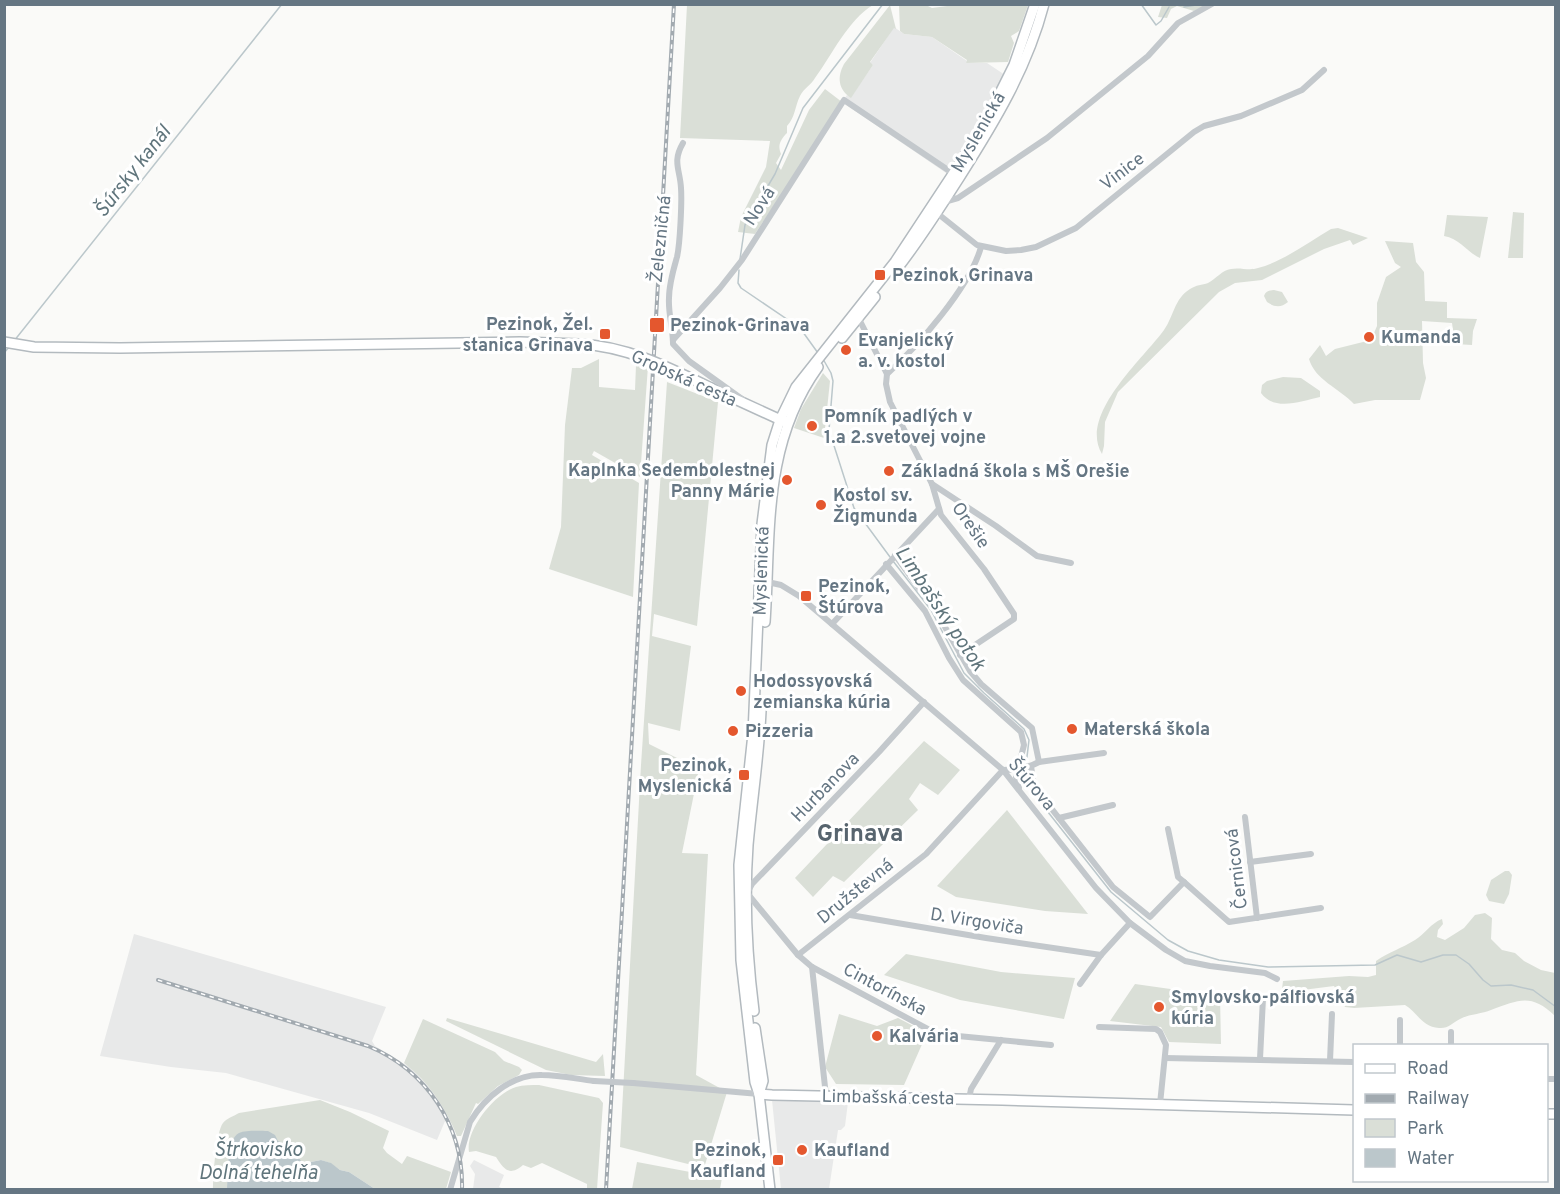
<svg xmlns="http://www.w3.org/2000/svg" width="1560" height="1194" font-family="Overpass,sans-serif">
<rect width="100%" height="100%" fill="#fafaf8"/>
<!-- built -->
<g fill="#e8e9e9">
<path d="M894 27 904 34 932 37 967 61 966 63H987L1005 75 981 121 949 175 842 102 847 95 851 97 873 65 870 63Z"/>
<path d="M134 934 386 1007 372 1041 375 1046 411 1068 433 1091 448 1114 437 1140 369 1113 226 1073 171 1067 100 1056Z"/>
<path d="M772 1100 848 1102 845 1126 841 1130H838L829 1189H781Z"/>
<path d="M474 1160 504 1175 499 1187 504 1189H473L475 1174 470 1166Z"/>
</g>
<!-- green -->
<g fill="#dadfd7">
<path d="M962 4 1028 5 1019 31 1011 36 1014 43 1008 62 966 63 967 60 932 37 904 34 900 31 899 5H926L932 8Z"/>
<path d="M687 5H873C848 20 832 55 815 78 811 85 804 88 800 96 795 106 795 118 787 126V133C781 139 777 145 781 154L776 163 781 170 809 110 825 89 842 102 755 234 738 232 741 217 766 167 770 141 680 138Z"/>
<path d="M890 5 896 29 894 28 870 62 873 65 851 98C838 89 837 77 844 64Z"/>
<path d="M1162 5H1209L1194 11 1177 6 1171 9 1167 18 1158 17Z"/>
<path d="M1513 212 1524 213 1523 258H1508Z"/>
<path d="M1447 215 1488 217 1480 258C1467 252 1460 239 1444 236Z"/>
<path d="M1338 228 1368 238 1353 245 1350 240 1324 249 1262 280 1235 283 1219 292 1118 392 1105 422 1104 446 1102 454C1078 415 1144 358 1164 330 1174 316 1174 299 1190 289 1196 285 1202 285 1208 283 1216 279 1222 270 1231 269 1240 267 1249 271 1258 268 1284 261 1307 243 1331 229Z"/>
<path d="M1385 241 1413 243 1416 262 1424 272 1425 301 1447 302V318L1477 319 1473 331 1472 345 1455 344 1452 323 1422 321 1423 363 1426 378 1420 400H1375L1354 404C1339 388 1315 380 1309 359L1320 345 1326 356 1335 349 1371 340 1377 326V303L1386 277 1401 267 1395 263Z"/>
<path d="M1274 290 1282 292 1288 302C1281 308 1274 307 1267 302L1264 296C1266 291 1268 291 1274 290Z"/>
<path d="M599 359V387L635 390 636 365 648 366 640 477 594 451 592 455 639 483 633 597 549 569 561 527 565 425 572 368H581Z"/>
<path d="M823 373 830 381 824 438 794 428 801 409Z"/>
<path d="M1283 377 1301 378 1320 391V397C1301 401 1275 412 1261 393L1262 385 1267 381Z"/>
<path d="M667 382 718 402 697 626 654 614 652 636 691 646 680 731 648 723 649 744 699 769 682 853 708 854 696 1075 727 1092 704 1168 620 1147 641 765Z"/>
<path d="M924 741 960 770 938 795 920 783 909 799 918 810 844 882 833 876 813 897 795 878Z"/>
<path d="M1007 810 1088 914 1045 911 956 897 937 886Z"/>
<path d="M1505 871H1509L1512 875 1509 894 1504 904 1489 901 1486 895 1491 880Z"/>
<path d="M1485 913 1492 918 1491 939 1502 950 1515 953 1524 961 1541 970 1555 973V1016C1531 993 1519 1000 1491 1010 1482 1014 1469 1014 1460 1019 1452 1023 1448 1029 1439 1028 1422 1027 1417 1012 1405 1005L1354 1008 1345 1007 1334 986 1287 992 1282 989 1283 981 1349 976 1368 977 1376 975V961C1389 952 1402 948 1415 940 1425 934 1431 923 1442 919L1443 924 1438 930 1437 937 1445 940 1464 928 1475 915Z"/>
<path d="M906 954 1001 972 1075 978 1064 1019 960 1000 884 975Z"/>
<path d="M1135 984 1220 996 1221 1044 1169 1042 1161 1027 1110 1021Z"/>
<path d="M839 1014 877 1026 898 1018 927 1033 904 1085 836 1084 825 1067Z"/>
<path d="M447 1018 596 1062 603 1054 605 1076 571 1075 546 1070 446 1021Z"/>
<path d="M423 1019 495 1052 504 1061 519 1067 522 1070 519 1075 498 1086 478 1104 476 1103 461 1136H457C445 1107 429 1082 404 1063Z"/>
<path d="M539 1085 599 1098 603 1103 597 1189H587V1184L542 1163 531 1168 523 1165C509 1177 504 1169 496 1157L476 1151 469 1152C465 1130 495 1093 516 1087 523 1085 532 1085 539 1085Z"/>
<path d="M320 1100 350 1112 389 1131 383 1148 387 1153 402 1164 407 1156 451 1172 446 1189H375L349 1172 340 1170 330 1163 321 1160 306 1163 300 1161 278 1141 248 1132H242L229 1153 227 1189 213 1190C213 1176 216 1132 223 1123 227 1118 234 1116 239 1113Z"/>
<path d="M637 1162 722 1178 720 1189H632Z"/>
</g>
<!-- water -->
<path fill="#bbc7cb" d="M268 1131 275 1135 278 1141 292 1148 301 1161 306 1163 321 1160 331 1163 340 1170 349 1172 375 1189H227C228 1177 226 1139 239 1133 246 1130 260 1131 268 1131Z"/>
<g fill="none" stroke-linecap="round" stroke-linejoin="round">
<!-- stream -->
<g stroke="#bbc7cb" stroke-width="1.5">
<path d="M1141 4 1156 25 1161 21 1169 7"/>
<path d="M1184 7 1202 4"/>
<path d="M740 259 745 225 775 174 803 108 883 4"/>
<path d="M739 270 738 283 741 288 800 328 818 353"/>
<path d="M14 341 282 4"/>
<path d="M4 353 9 347"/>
<path d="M823 359 831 373 833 381 829 430 854 508 890 557"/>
<path d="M893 561 931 610 964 673 984 693 1024 729 1029 740 1026 765"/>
<path d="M1025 770 1026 779 1033 793 1111 892 1168 940 1188 951 1219 960 1268 967 1375 965 1397 955 1421 962 1443 955H1456L1469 964 1483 980 1491 986 1511 985 1533 990 1556 1007"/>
</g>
<defs>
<g id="secondary">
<path d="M896 270C919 241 939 209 959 178 994 123 1027 69 1044 4"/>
<path d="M842 338 875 297"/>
<path d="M4 342 34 347 120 348 520 342 579 344"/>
<path d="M711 388 783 421"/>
<path d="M765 622C771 532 762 445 818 367"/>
<path d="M754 1011C747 956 744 901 748 845 752 800 759 756 761 711"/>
<path d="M755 1028 763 1081 759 1094"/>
<path d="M759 1094 772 1095 1002 1100 1354 1110"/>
<path d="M1546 1114H1556"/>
<path d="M770 1190 759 1094 755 1082 741 960 739 865 753 734 762 524 772 445 780 420 796 387 895 262 980 133 1014 65 1035 4"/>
</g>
</defs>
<!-- secondary casing -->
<use href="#secondary" stroke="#b3babf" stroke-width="12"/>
<!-- street -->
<g stroke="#c3c8cc" stroke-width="6">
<path d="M683 143C672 162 680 169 681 188 682 202 680 244 677 257 673 271 669 284 669 298 668 313 673 328 673 344L689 361 742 399"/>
<path d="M944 202 958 198 1047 138 1148 56 1178 23 1212 4"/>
<path d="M937 213 977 245 1006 251 1021 250 1036 247 1076 228 1194 132 1204 126 1241 116 1302 90 1324 70"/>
<path d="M859 319 887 374 886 384 890 402 932 484 941 515 984 569 1014 614V619L960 655"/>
<path d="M673 340 720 288 742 260 844 100 954 174"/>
<path d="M887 374C918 346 970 287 981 247"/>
<path d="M932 484 996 526 1037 556 1071 563"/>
<path d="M895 555 937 613 970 671 981 684 1032 728 1039 762"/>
<path d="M886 564 925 611 949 658 963 680 1021 732 1024 745 1016 777 1019 788"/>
<path d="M763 581 781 585 799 596 1003 770 1096 888 1130 923 1166 950 1185 961 1210 966 1265 973 1277 979"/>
<path d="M832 624 939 509"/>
<path d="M924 702 879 752 752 884 747 893 798 955 812 967 937 1034 1051 1045"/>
<path d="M1031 766 1034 786 1040 794 1113 887 1150 917 1184 882 1178 877 1168 829"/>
<path d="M1003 770C1015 770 1028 768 1039 762L1104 753"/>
<path d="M1245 817 1257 918"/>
<path d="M1059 818 1113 805"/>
<path d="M1250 862 1311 854"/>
<path d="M1184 882 1229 922 1321 908"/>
<path d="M850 915 986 938 1101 955"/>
<path d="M798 955 926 854 1003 770"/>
<path d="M812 967 826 1096"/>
<path d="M1080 984 1101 955 1130 923"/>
<path d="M1099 1027 1156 1029 1160 1032 1166 1045 1160 1104"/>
<path d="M1400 1046V1020"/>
<path d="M1451 1046V1032"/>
<path d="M1165 1058 1354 1062"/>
<path d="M1260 1059 1263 998"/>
<path d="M1330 1061 1332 1014"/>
<path d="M1546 1079H1556"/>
<path d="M633 1083 759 1094"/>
<path d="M969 1099 971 1089 1001 1040"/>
<path d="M450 1190 470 1122C485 1097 512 1074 542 1075 560 1075 577 1079 594 1081"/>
</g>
<!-- secondary -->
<use href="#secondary" stroke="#fff" stroke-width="9"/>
<defs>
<g id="rail">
<path d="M158 980 368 1046C426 1070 464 1126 462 1190"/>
<path d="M606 1190 674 4"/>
</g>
</defs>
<!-- rail casing -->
<use href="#rail" stroke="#a2aab0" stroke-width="4"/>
<!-- rail -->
<use href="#rail" stroke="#fff" stroke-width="1.5" stroke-dasharray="4.5" stroke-linecap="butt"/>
<defs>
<path id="secondary-bridge" d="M579 344C627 346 670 368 711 388"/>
</defs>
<!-- secondary-bridge casing -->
<use href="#secondary-bridge" stroke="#b3babf" stroke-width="12" stroke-linecap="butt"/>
<!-- street-bridge -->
<path stroke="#c3c8cc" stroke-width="6" d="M594 1081 633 1083"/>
<!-- secondary-bridge -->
<use href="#secondary-bridge" stroke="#fff" stroke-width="9"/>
</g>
<!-- markers -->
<g fill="#e4572e" stroke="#fff" stroke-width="2">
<rect x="874" y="269" width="12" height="12" rx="3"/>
<rect x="649" y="317" width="16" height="16" rx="3"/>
<rect x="599" y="328" width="12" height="12" rx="3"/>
<circle cx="1369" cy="337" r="6"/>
<circle cx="846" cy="350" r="6"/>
<circle cx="812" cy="426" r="6"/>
<circle cx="889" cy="471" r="6"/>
<circle cx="787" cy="480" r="6"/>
<circle cx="821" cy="505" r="6"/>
<rect x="800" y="590" width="12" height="12" rx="3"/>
<circle cx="741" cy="691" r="6"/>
<circle cx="1072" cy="729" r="6"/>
<circle cx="733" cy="731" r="6"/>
<rect x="738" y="769" width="12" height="12" rx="3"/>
<circle cx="1159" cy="1007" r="6"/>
<circle cx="877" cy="1036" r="6"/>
<circle cx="802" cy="1150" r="6"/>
<rect x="772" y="1154" width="12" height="12" rx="3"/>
</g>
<g text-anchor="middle" stroke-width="6" stroke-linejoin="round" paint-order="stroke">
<!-- street labels -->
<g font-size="18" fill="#657683" stroke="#fff">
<text transform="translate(978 132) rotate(-60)" y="6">Myslenická</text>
<text transform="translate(1122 171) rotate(-37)" y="6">Vinice</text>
<text transform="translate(759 206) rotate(-57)" y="6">Nová</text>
<text transform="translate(660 239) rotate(-84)" y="6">Železničná</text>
<text transform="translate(684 378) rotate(24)" y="6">Grobská cesta</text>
<text transform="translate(971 525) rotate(55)" y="6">Orešie</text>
<text transform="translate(761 571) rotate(-88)" y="6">Myslenická</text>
<text transform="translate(1032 784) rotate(50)" y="6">Štúrova</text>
<text transform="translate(825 787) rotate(-46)" y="6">Hurbanova</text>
<text transform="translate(1236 869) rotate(-97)" y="6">Černicová</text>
<text transform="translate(855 891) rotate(-39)" y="6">Družstevná</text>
<text transform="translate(977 921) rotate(9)" y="6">D. Virgoviča</text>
<text transform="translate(885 989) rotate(28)" y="6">Cintorínska</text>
<text transform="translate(888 1097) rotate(1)" y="6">Limbašská cesta</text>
</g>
<!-- poi labels -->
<g font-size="18" font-weight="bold" fill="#657683" stroke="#fff" text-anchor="start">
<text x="892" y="281">Pezinok, Grinava</text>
<text x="593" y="330" text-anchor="end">Pezinok, Žel.<tspan x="593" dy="21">stanica Grinava</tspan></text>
<text x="670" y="331">Pezinok-Grinava</text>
<text x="1381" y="343">Kumanda</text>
<text x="858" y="346">Evanjelický<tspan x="858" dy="21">a. v. kostol</tspan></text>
<text x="824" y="422">Pomník padlých v<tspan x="824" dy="21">1.a 2.svetovej vojne</tspan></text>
<text x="775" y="476" text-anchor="end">Kaplnka Sedembolestnej<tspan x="775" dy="21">Panny Márie</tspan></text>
<text x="901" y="477">Základná škola s MŠ Orešie</text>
<text x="833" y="501">Kostol sv.<tspan x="833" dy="21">Žigmunda</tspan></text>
<text x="818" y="592">Pezinok,<tspan x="818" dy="21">Štúrova</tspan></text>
<text x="753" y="687">Hodossyovská<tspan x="753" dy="21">zemianska kúria</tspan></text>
<text x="1084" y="735">Materská škola</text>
<text x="745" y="737">Pizzeria</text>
<text x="732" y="771" text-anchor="end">Pezinok,<tspan x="732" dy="21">Myslenická</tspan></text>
<text x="1171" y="1003">Smylovsko-pálfiovská<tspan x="1171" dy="21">kúria</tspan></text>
<text x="889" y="1042">Kalvária</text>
<text x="766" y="1156" text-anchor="end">Pezinok,<tspan x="766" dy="21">Kaufland</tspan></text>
<text x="814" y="1156">Kaufland</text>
</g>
<!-- water labels -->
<g font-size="20" font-style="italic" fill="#60757c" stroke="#fff">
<text transform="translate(132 171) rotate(-52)" y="7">Šúrsky kanál</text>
<text transform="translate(941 608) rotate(56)" y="7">Limbašský potok</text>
<text x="258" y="1156">Štrkovisko<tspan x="258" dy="23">Dolná tehelňa</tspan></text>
</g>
<!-- district labels -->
<g font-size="24" font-weight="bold" fill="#57646e" stroke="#fff">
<text x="860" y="841">Grinava</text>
</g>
</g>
<!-- border -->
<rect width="1560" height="1194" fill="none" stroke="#657683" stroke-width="12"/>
<!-- legend -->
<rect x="1353" y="1044" width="195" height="138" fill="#ffffff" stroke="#c1c8cd" stroke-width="1.5"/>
<rect x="1365" y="1064" width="30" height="9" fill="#ffffff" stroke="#c1c8cd" stroke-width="1.5"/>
<text x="1407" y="1074" font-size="18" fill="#657683">Road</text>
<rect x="1365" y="1094" width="30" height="9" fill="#a2aab0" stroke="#c1c8cd" stroke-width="1.5"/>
<text x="1407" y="1104" font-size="18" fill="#657683">Railway</text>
<rect x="1365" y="1119" width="30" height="18" fill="#dadfd7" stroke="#c1c8cd" stroke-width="1.5"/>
<text x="1407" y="1134" font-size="18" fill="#657683">Park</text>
<rect x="1365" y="1149" width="30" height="18" fill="#bbc7cb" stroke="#c1c8cd" stroke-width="1.5"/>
<text x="1407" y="1164" font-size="18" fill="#657683">Water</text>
</svg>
